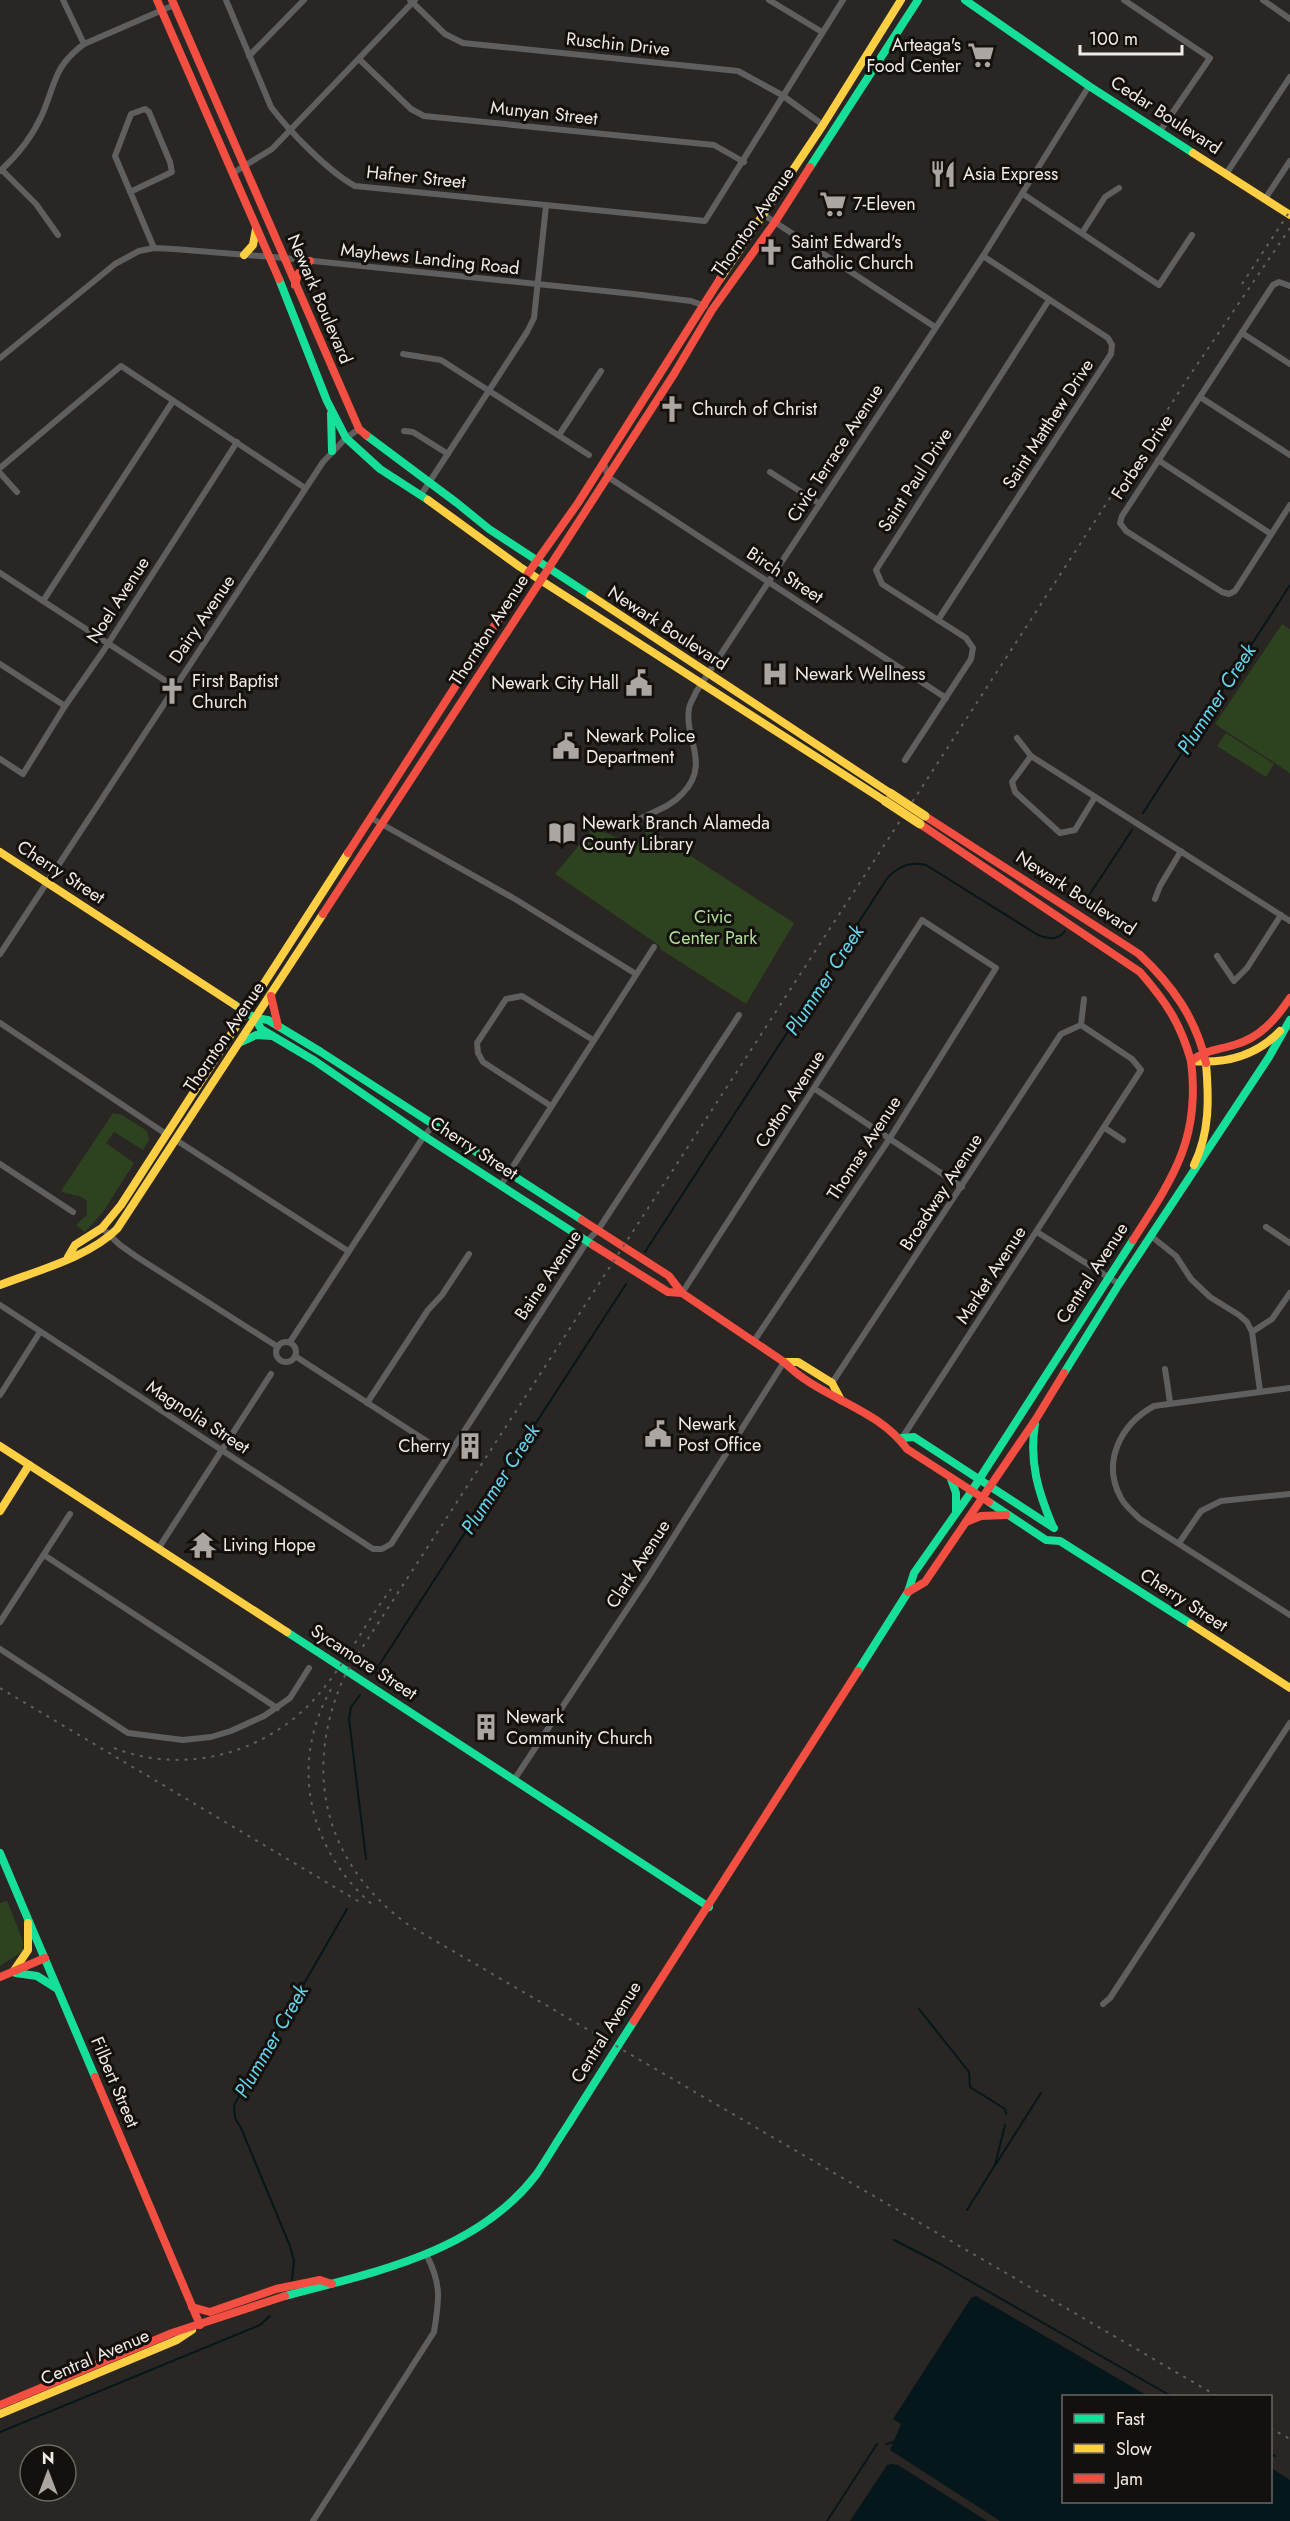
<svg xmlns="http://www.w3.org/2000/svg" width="1290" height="2521" font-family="Jost,sans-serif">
<rect width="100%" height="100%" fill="#2a2623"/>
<!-- green -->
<g fill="#2d431f">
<path d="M1282 624 1290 629V773L1215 724Z"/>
<path d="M1226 733 1274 764 1266 777 1217 746Z"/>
<path d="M646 827 794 923 746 1004 660 949V946L555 874 591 831 606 833 630 843 645 836Z"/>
<path d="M113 1113 122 1115 147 1131 149 1140 143 1150 114 1132 106 1143 134 1163 103 1212 85 1232 76 1225 87 1215V1201C78 1193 70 1196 61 1191Z"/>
<path d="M7 1901 23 1941V1951L0 1966V1903Z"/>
</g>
<!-- water -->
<g fill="#05171b">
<path d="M976 2296 1148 2396H1064V2502H1270L1271 2468 1290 2480V2521H1000L890 2450 901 2424 893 2419 971 2298Z"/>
<path d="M892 2464 898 2465 987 2521H850L887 2465Z"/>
</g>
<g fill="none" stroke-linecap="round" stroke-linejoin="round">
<!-- stream -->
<g stroke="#05171b" stroke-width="2">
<path d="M1143 813 1290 585"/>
<path d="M1082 906 1132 830"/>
<path d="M645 1252 888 877C900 866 910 861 926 865L1038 935C1049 939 1057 941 1065 931"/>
<path d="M374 1673 626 1284"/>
<path d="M360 1695 351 1707 349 1719 366 1859"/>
<path d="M919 2009 969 2072 970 2087 1005 2109 1006 2114"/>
<path d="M996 2164 1041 2093"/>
<path d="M967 2210 995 2165 1005 2125"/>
<path d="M894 2240 935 2261 1171 2396"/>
<path d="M292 2280 294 2261 290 2246 241 2128 235 2118 234 2105 347 1909"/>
<path d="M0 2432 260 2325 270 2316"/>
<path d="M886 2444 894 2442"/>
<path d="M1270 2454 1275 2456"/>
<path d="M827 2521 877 2444"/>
</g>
<!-- street -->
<g stroke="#605f5f" stroke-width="6">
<path d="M63 0 84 44"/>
<path d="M226 0 271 107C289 131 329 172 355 186L705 221 843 0"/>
<path d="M410 0 445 34 463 43 738 71 782 95 823 125"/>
<path d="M769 0 822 32"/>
<path d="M1124 0 1210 58 1160 131"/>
<path d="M1263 0 1290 19"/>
<path d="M249 56 304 0"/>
<path d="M359 59 411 109 424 116 714 145 744 162"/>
<path d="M2 170 36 204 58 235"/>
<path d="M0 171C18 155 32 137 42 115 56 83 53 67 84 44L174 5"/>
<path d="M233 173 272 149 415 0"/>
<path d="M1226 174 1290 77"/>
<path d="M130 192 172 172 170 162 149 112 145 109 131 114 115 156 154 248"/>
<path d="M1023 194 1159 285 1192 235"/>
<path d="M1265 199 1290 161"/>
<path d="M764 215 935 327"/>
<path d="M1082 233 1105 197 1119 188"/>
<path d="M1290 286 1279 282 1273 285 1122 516 1120 523 1126 531 1222 592 1229 594 1235 591 1290 505"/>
<path d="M1242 333 1290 364"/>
<path d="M403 354 441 360 589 455"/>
<path d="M0 358 115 264 139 251 154 248 174 249 284 258 634 294 691 301 705 306"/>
<path d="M1200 397 1290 455"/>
<path d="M404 431 413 432 448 454"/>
<path d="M559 435 601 371"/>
<path d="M1158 460 1271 534"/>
<path d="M604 463 608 477 946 698"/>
<path d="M0 468 121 366 305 488"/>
<path d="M770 472 820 504"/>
<path d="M0 473 17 492"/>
<path d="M421 495 527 332 534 318 546 206"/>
<path d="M0 573 175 687"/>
<path d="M43 601 173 401"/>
<path d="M938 620 1111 354 1112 345 1108 338 983 256"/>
<path d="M0 664 65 706"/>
<path d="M1017 738 1031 756 1290 921"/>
<path d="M1031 756 1012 782 1015 792 1060 833 1075 830 1095 797"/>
<path d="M0 759 23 774 65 706 104 650 237 442"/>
<path d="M905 760 971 659 973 648 966 638 882 584 876 570 1049 300"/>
<path d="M371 818 515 899 636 974"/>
<path d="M629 827C644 812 666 812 683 793 711 764 684 738 689 709 689 704 694 698 696 692L983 256 1089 86"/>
<path d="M1155 899 1160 886 1181 851"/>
<path d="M0 954 323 462 346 438 359 429"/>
<path d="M1217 956 1234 981 1247 968 1281 915"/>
<path d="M0 1023 166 1134"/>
<path d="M1081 1025 1084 999"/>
<path d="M815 1089 962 1187"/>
<path d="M551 1106 483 1062 478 1053 477 1043 506 999 522 996 593 1040"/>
<path d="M1105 1128 1123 1140"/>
<path d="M176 1140 348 1251"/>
<path d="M0 1164 73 1212"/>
<path d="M501 1185 654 947"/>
<path d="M1266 1227 1290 1243"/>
<path d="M102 1228 120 1245 137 1257 278 1347"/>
<path d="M1037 1232 1119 1284"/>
<path d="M1151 1236 1176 1256 1191 1279 1210 1297 1239 1315 1247 1322 1252 1332 1260 1391"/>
<path d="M682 1293 922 920 996 968 890 1138 754 1341"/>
<path d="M0 1305 373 1549H382L391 1544 588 1240 598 1230 739 1015"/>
<path d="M1252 1332 1272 1319 1290 1293"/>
<path d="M290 1342 424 1136 434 1125"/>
<circle cx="286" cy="1352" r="10"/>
<path d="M295 1356 448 1455"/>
<path d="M1165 1369 1170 1402"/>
<path d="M832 1383 1061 1034 1081 1025"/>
<path d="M1290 1388 1154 1406C1121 1424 1101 1462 1121 1498 1125 1506 1134 1513 1140 1519L1290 1615"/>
<path d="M0 1395 40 1332"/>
<path d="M367 1403 428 1310 442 1295 469 1254"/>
<path d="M902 1438 1141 1070 1132 1059 1081 1025"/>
<path d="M1179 1543 1201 1511 1221 1501 1290 1494"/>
<path d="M158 1549 271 1374"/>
<path d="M44 1555 277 1708"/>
<path d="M0 1622 70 1514"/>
<path d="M0 1649 128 1733 183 1740 211 1737 231 1731 264 1716 290 1698 309 1668"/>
<path d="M514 1780 649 1576 784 1362"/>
<path d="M1103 2004 1110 1998 1290 1723"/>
<path d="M313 2521 434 2332C439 2301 442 2285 427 2256"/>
</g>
<!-- fast -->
<g stroke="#16e098" stroke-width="8">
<path d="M965 0 1089 86 1193 153"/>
<path d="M810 167 918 0"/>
<path d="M279 279 327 401 346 438 380 469 428 500"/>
<path d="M331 414 332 451"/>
<path d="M366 435 457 503 489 529 590 595"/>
<path d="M235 1005 255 1018 261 1029 315 1061 424 1136 593 1245"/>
<path d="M255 1018 268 1020 321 1052 582 1220"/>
<path d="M239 1043 256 1035 272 1036"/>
<path d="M1064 1373 1119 1284 1269 1057 1290 1020"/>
<path d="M1035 1424C1029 1462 1038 1492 1053 1527"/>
<path d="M902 1438 914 1437 1054 1528"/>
<path d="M951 1479 956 1493V1512"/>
<path d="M989 1502 1046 1540 1060 1541 1191 1624"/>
<path d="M287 1632 709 1907"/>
<path d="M858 1671 908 1592 914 1573 971 1492 1133 1240"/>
<path d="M0 1853 95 2077"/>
<path d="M16 1973 37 1976 56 1988"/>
<path d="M285 2296C374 2272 476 2253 536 2175 547 2159 557 2141 568 2125 590 2090 612 2055 634 2021"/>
</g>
<!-- slow -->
<g stroke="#ffcf43" stroke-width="8">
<path d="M1193 153 1290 215"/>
<path d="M244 255 253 245 256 229"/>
<path d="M720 279 823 125 901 0"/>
<path d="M428 500 520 567 885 801"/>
<path d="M590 595 890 793"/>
<path d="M0 852 235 1005"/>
<path d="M1191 1061C1225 1064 1256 1056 1280 1031"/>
<path d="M1194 1165C1210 1132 1209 1098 1206 1063"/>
<path d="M68 1257 75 1245 102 1228 121 1205 348 853"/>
<path d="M0 1285C36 1271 89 1257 117 1229L323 914"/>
<path d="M784 1362H798L832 1383 841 1400"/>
<path d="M0 1446 287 1632"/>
<path d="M0 1511 29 1465"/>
<path d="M1191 1624 1290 1688"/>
<path d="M13 1972 28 1950V1923"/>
<path d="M0 2414 177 2340 192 2330"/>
</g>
<!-- jam -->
<g stroke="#f24e42" stroke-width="8">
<path d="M157 0 279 279"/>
<path d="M172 0 359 429 366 435"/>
<path d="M295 285 298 274 310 261"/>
<path d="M529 572 578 503 720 279"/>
<path d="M541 580 674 374 712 310 775 222 810 167"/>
<path d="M925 816 1139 954C1172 985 1196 1018 1206 1063"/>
<path d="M920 824 1140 972C1166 1002 1180 1022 1191 1061"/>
<path d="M348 853 529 572"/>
<path d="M323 914 541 580"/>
<path d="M271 996 278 1026"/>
<path d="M1191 1061C1205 1050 1218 1050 1234 1045 1260 1038 1276 1019 1290 998"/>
<path d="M582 1220 669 1276 682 1293 784 1362C820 1399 877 1407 907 1449L989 1502"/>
<path d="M1133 1240C1173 1178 1201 1138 1191 1061"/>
<path d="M593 1245 668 1292 682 1293"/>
<path d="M966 1522 981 1516 1006 1515"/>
<path d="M908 1592 925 1582 1036 1419 1064 1373"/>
<path d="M0 1977 45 1958"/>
<path d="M634 2021 858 1671"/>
<path d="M95 2077 200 2325"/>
<path d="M192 2307 210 2312 276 2289 320 2280 332 2284"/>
<path d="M0 2405 172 2333 285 2296"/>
</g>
<!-- rail -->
<g stroke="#61605e" stroke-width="2" stroke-dasharray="3 6" stroke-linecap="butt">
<path d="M1242 284 1290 211"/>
<path d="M0 1688 363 1904"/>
<path d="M331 1689C288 1766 309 1851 375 1907"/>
<path d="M114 1748C186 1776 268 1753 318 1695 346 1663 365 1623 391 1589"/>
<path d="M1217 2396 410 1926C322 1863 301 1767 347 1671L1190 375 1290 228"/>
<path d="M1270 2428 1290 2439"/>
</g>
<!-- slow-bridge -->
<g stroke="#ffcf43" stroke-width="9">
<path d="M890 793 925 816"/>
<path d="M885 801 920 824"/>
</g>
</g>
<!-- icons -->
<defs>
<symbol id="supermarket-bare" viewBox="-9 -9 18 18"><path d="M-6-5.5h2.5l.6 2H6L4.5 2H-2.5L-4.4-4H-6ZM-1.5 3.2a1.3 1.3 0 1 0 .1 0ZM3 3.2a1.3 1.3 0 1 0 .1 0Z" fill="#aba6a2" stroke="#13100d" stroke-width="2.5" paint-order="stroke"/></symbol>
<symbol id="restaurant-bare" viewBox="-9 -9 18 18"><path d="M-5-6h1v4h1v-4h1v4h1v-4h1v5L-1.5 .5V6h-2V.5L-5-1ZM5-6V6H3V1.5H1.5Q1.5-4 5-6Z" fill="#aba6a2" stroke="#13100d" stroke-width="2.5" paint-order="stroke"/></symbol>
<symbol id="church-bare" viewBox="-9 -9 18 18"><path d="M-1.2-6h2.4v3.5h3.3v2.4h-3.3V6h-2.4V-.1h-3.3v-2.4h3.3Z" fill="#aba6a2" stroke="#13100d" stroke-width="2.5" paint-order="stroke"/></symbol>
<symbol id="hospital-bare" viewBox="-9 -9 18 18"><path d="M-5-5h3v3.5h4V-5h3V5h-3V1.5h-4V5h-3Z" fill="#aba6a2" stroke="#13100d" stroke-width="2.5" paint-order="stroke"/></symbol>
<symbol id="civic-bare" viewBox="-9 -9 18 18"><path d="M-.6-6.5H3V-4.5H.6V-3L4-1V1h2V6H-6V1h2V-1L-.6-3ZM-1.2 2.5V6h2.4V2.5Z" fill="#aba6a2" stroke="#13100d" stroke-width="2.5" paint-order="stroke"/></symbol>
<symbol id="library-bare" viewBox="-9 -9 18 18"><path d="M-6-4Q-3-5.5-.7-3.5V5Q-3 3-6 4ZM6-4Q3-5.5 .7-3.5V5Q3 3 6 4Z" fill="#aba6a2" stroke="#13100d" stroke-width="2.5" paint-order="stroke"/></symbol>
<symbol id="building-bare" viewBox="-9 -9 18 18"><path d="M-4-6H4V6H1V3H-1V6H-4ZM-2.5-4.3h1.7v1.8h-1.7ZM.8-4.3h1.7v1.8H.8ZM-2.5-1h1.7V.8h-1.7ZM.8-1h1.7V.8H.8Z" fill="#aba6a2" stroke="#13100d" stroke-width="2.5" paint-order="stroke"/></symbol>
<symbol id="temple-bare" viewBox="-9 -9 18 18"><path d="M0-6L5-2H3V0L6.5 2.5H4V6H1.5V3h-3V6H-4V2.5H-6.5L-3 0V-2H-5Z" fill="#aba6a2" stroke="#13100d" stroke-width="2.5" paint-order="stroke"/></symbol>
</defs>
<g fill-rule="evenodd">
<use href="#supermarket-bare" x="962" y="36" width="38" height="38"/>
<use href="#restaurant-bare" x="924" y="155" width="38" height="38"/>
<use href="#supermarket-bare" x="814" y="185" width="38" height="38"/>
<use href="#church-bare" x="752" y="233" width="38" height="38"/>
<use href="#church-bare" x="653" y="390" width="38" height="38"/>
<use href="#hospital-bare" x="756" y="655" width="38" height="38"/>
<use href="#civic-bare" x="620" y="664" width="38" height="38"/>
<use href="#church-bare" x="153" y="672" width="38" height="38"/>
<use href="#civic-bare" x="547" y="727" width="38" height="38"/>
<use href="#library-bare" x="543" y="814" width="38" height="38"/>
<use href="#civic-bare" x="639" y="1415" width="38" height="38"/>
<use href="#building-bare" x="451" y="1427" width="38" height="38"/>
<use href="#temple-bare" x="184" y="1526" width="38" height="38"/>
<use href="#building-bare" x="467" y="1708" width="38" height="38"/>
</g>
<g text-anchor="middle" stroke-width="6" stroke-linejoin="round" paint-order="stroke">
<!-- street labels -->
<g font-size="18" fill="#f0ebe7" stroke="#13100d">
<text transform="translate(618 44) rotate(6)" y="6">Ruschin Drive</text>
<text transform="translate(544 113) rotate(6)" y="6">Munyan Street</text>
<text transform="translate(1166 115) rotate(33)" y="6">Cedar Boulevard</text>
<text transform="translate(416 177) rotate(6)" y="6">Hafner Street</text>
<text transform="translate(753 222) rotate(-55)" y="6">Thornton Avenue</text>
<text transform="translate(430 259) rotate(6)" y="6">Mayhews Landing Road</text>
<text transform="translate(320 299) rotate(67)" y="6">Newark Boulevard</text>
<text transform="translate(1048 424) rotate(-57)" y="6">Saint Matthew Drive</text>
<text transform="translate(835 453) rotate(-57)" y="6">Civic Terrace Avenue</text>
<text transform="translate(1142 457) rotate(-57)" y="6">Forbes Drive</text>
<text transform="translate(915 480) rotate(-57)" y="6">Saint Paul Drive</text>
<text transform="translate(785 575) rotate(33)" y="6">Birch Street</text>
<text transform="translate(118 600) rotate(-57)" y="6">Noel Avenue</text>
<text transform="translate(202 619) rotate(-56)" y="6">Dairy Avenue</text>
<text transform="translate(668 628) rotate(33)" y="6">Newark Boulevard</text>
<text transform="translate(489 630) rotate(-57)" y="6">Thornton Avenue</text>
<text transform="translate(61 872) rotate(33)" y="6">Cherry Street</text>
<text transform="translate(1076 893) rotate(33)" y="6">Newark Boulevard</text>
<text transform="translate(224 1037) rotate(-56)" y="6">Thornton Avenue</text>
<text transform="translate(790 1099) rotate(-57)" y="6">Cotton Avenue</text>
<text transform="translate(474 1148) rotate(33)" y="6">Cherry Street</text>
<text transform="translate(864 1148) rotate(-57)" y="6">Thomas Avenue</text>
<text transform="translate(941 1192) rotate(-57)" y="6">Broadway Avenue</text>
<text transform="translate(1092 1273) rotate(-57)" y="6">Central Avenue</text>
<text transform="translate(548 1275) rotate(-56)" y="6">Baine Avenue</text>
<text transform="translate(991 1275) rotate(-57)" y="6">Market Avenue</text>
<text transform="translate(198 1417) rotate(33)" y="6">Magnolia Street</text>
<text transform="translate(638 1564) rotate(-57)" y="6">Clark Avenue</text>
<text transform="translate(1184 1600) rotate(33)" y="6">Cherry Street</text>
<text transform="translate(364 1662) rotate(33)" y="6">Sycamore Street</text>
<text transform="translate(606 2032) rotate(-58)" y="6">Central Avenue</text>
<text transform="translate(115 2082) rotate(67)" y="6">Filbert Street</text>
<text transform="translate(95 2357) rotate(-23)" y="6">Central Avenue</text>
</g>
<!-- poi labels -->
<g font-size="18" fill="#f0ebe7" stroke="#13100d" text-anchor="start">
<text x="961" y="51" text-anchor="end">Arteaga's<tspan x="961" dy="21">Food Center</tspan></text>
<text x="963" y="180">Asia Express</text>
<text x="853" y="210">7-Eleven</text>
<text x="791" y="248">Saint Edward's<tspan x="791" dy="21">Catholic Church</tspan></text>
<text x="692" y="415">Church of Christ</text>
<text x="795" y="680">Newark Wellness</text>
<text x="192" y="687">First Baptist<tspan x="192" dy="21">Church</tspan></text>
<text x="619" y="689" text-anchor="end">Newark City Hall</text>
<text x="586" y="742">Newark Police<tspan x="586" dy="21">Department</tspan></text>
<text x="582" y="829">Newark Branch Alameda<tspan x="582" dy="21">County Library</tspan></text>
<text x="678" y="1430">Newark<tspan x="678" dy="21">Post Office</tspan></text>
<text x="450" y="1452" text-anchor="end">Cherry</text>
<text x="223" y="1551">Living Hope</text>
<text x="506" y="1723">Newark<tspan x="506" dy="21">Community Church</tspan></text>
</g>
<!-- park labels -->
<g font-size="18" fill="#b0de97" stroke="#13100d">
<text x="713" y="923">Civic<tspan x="713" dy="21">Center Park</tspan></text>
</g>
<!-- water labels -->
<g font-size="20" font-style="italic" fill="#64d5ed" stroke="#13100d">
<text transform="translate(1216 699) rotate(-57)" y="7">Plummer Creek</text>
<text transform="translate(824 980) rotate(-57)" y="7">Plummer Creek</text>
<text transform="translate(500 1479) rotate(-57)" y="7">Plummer Creek</text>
<text transform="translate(271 2041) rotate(-60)" y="7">Plummer Creek</text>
</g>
</g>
<!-- legend -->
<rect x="1062" y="2395" width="210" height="108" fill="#13100d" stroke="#6b6864" stroke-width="1.5"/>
<rect x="1074" y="2414" width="30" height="9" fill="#16e098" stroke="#6b6864" stroke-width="1.5"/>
<text x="1116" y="2425" font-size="18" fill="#f0ebe7">Fast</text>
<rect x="1074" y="2444" width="30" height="9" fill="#ffcf43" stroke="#6b6864" stroke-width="1.5"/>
<text x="1116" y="2455" font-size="18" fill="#f0ebe7">Slow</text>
<rect x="1074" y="2474" width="30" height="9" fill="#f24e42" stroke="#6b6864" stroke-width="1.5"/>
<text x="1116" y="2485" font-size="18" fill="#f0ebe7">Jam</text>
<!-- north arrow -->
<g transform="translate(48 2473)"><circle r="28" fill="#13100d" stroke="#6b6864" stroke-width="1.5"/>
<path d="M0-4.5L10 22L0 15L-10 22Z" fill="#aba6a2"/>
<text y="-9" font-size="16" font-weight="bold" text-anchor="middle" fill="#f0ebe7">N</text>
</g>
<!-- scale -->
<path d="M1080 45v9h102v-9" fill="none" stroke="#f0ebe7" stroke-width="3"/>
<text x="1089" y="45" font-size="18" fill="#f0ebe7" stroke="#13100d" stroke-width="4.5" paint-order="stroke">100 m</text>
</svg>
